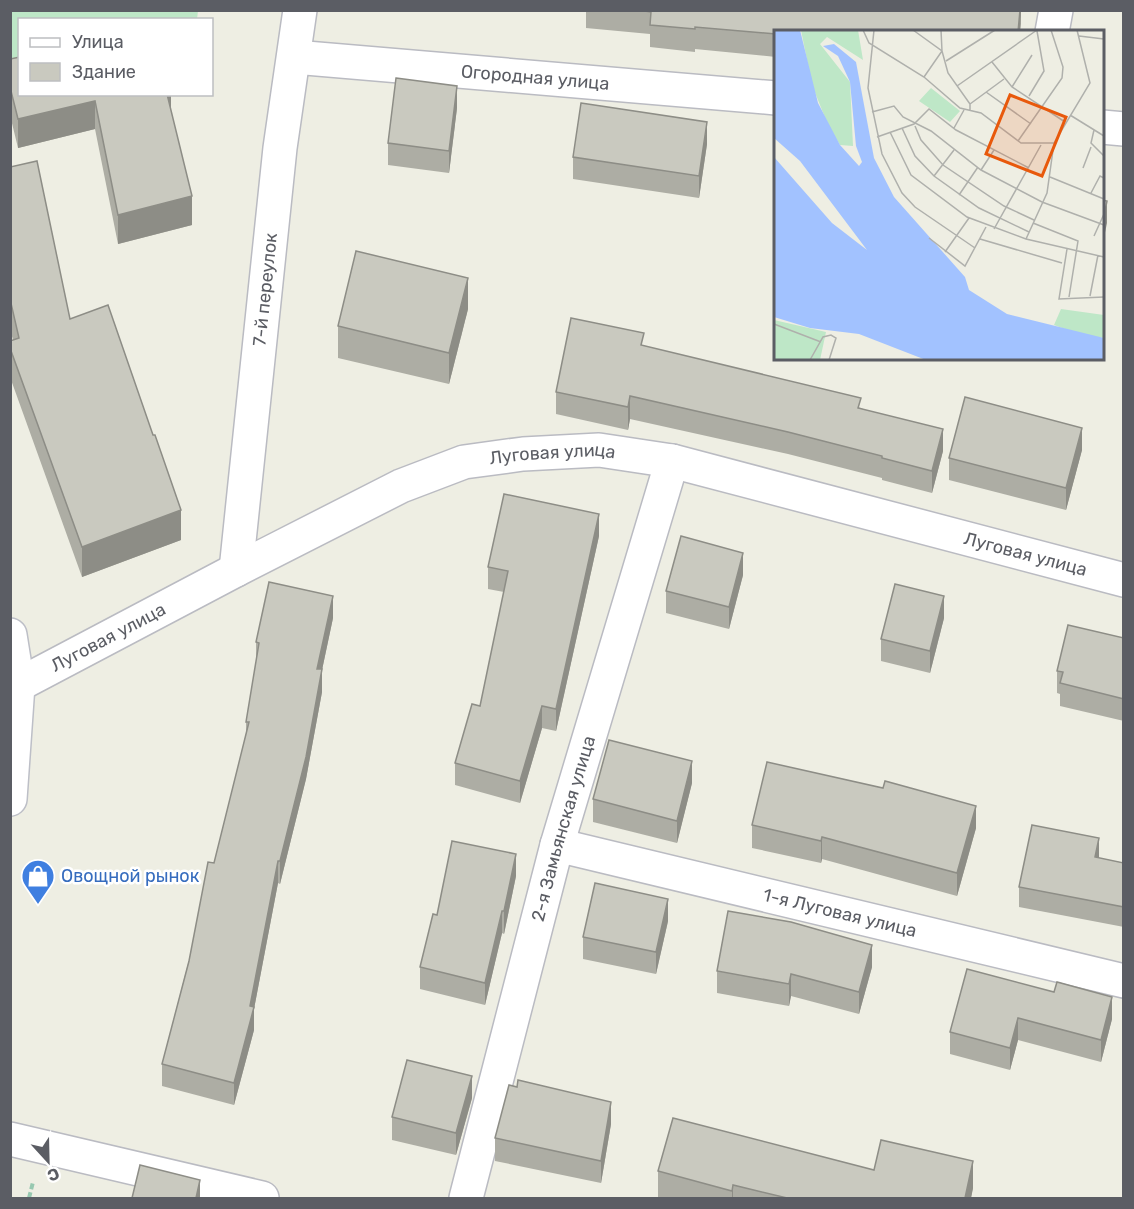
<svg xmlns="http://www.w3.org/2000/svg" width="1134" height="1209" font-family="Rubik,sans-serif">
<rect width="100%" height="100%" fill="#eeeee3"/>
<!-- green -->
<path fill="#bee7c7" d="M33 10 198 11 197 19 20 20 19 86 11 88 10 12Z"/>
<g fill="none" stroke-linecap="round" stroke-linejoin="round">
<defs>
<g id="street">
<path d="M1052 32 1056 10"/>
<path id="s1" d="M294 57 776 98"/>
<path d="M1102 127 1124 129"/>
<path id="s2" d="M236 570 280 148 300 10"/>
<path id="s3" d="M18 685 236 570 401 486 464 462 523 454 599 450 672 461 1124 580"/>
<path id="s4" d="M557 845 1124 981"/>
<path d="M10 1139 262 1198"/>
<path id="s5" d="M466 1198 557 845 672 461"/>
</g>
<path id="secondary" d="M10 635 18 685 10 799"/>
</defs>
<!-- street casing -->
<use href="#street" stroke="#babbc2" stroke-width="36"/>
<!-- secondary casing -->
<use href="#secondary" stroke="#bdbfc7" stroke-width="36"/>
<!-- path -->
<path stroke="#97c8b0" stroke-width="4" stroke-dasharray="6 3" stroke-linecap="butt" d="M29 1198 33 1182"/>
<!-- street -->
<use href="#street" stroke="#fff" stroke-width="33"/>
<!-- secondary -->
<use href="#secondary" stroke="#fff" stroke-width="33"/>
</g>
<!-- wall -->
<g fill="#adada4">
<path d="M586 10H1021V24L1020 32H776V57L695 49V52L650 47V34L586 28Z"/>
<path d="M10 59 171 94V111L192 225 118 244 95 129 18 148 10 115Z"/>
<path d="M457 108 449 173 388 165V143Z"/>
<path d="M707 144 699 198 573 179V157Z"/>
<path d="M10 167 70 319 181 540 82 577 10 377V341L13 340 10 329Z"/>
<path d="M468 309 449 384 338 358V326Z"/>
<path d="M644 346 861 408 943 451 932 493 882 480V478L788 454 630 419 628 430 556 414V392Z"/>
<path d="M1082 450 1066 510 949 480V458Z"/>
<path d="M599 536 556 731 542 728 520 803 455 785V763L480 706 504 592 488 589V567Z"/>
<path d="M743 575 729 629 666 613V591Z"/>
<path d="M333 618 322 670V692L306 779 280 884 278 883 254 1009V1030L234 1105 162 1086V1064L214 863 246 734V722L256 663V642Z"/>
<path d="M944 618 930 673 881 661V639Z"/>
<path d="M1124 638V721L1060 706V694L1057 693V671Z"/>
<path d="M692 783 677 843 593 822V799Z"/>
<path d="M752 825 976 828 957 896 822 859 821 863 752 848Z"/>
<path d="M1099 858 1124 863V927L1019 907V887Z"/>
<path d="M516 876 504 934 502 933 485 1005 420 989V967L437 915Z"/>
<path d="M668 921 656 974 583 959V937Z"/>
<path d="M872 967 859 1014 791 996 789 1006 717 993V971Z"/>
<path d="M967 969 1112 1019 1101 1062 1018 1040 1010 1070 950 1054V1032Z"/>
<path d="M517 1087 611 1124 601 1183 495 1161V1138Z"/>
<path d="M472 1098 456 1155 392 1140V1117Z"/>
<path d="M874 1170 973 1188 971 1198H658V1171Z"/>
</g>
<!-- shaded-wall -->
<g fill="#8d8d86">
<path d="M1020 10H1021L1020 32H1018Z"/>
<path d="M457 86V108L449 173V151Z"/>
<path d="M164 94H171V111Z"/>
<path d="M95 101V129L18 148V119Z"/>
<path d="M707 122V144L699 198V176Z"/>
<path d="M192 196V225L118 244V215Z"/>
<path d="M1107 201V223L1102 247V225Z"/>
<path d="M468 278V309L449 384V353Z"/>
<path d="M630 396V419L628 430V407Z"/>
<path d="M1082 428V450L1066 510V488Z"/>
<path d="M943 429V451L932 493V471Z"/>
<path d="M181 510V540L82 577V547Z"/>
<path d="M599 514V536L556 731V709Z"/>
<path d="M743 553V575L729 629V607Z"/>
<path d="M333 596V618L322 670V692L306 779 280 884V861L317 669Z"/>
<path d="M944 596V618L930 673V651Z"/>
<path d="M542 706V728L520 803V781Z"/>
<path d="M692 761V783L677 843V821Z"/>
<path d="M976 806V828L957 896V873Z"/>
<path d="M822 837V859L821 863V841Z"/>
<path d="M1099 838V859L1095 857Z"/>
<path d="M516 854V876L504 934V911Z"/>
<path d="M278 861V883L254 1009V1030L234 1105V1083Z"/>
<path d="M668 899V921L656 974V952Z"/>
<path d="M502 911V933L485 1005V983Z"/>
<path d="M872 945V967L859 1014V992Z"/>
<path d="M791 974V996L789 1006V984Z"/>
<path d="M1112 997V1019L1101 1062V1040Z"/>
<path d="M1018 1018V1040L1010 1070V1048Z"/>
<path d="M472 1076V1098L456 1155V1133Z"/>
<path d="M611 1102V1124L601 1183V1161Z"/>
<path d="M973 1161V1188L971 1198H965Z"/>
<path d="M200 1180V1198H196Z"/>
<path d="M733 1185V1198H732V1191Z"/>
</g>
<!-- building -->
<g fill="#c9c9bf" stroke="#8d8d86" stroke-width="1.5">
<path d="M638 10H1020L1018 32H776V34L695 27V29L650 25 651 12Z"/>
<path d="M20 57V94H167L192 196 118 215 95 101 18 119 10 87V59Z"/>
<path d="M396 78 457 86 449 151 388 143Z"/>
<path d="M581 103 707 122 699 176 573 157Z"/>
<path d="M37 161 70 319 108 305 153 435H155L181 510 82 547 10 348V341L19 338 10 299V167Z"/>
<path d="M1102 200 1107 201 1102 225Z"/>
<path d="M356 251 468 278 449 353 338 326Z"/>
<path d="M571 318 644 333 641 345 861 398 858 408 943 429 932 471 882 458V456L788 432 630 396 628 407 556 392Z"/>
<path d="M965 397 1082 428 1066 488 949 458Z"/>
<path d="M504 494 599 514 556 709 542 706 520 781 455 763 472 704 480 706 508 571 488 567Z"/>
<path d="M681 536 743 553 729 607 666 591Z"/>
<path d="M269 582 333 596 317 669H322L306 757 280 861H278L250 1006 254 1007 234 1083 162 1064 189 961 208 862 214 863 249 722H246L259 643 256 642Z"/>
<path d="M895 584 944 596 930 651 881 639Z"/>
<path d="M1068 625 1124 638V699L1060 683 1063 672 1057 671Z"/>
<path d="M609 740 692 761 677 821 593 799Z"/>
<path d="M767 762 883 788 885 781 976 806 957 873 822 837 821 841 752 825Z"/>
<path d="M1032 825 1099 838 1095 857 1124 863V907L1019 887Z"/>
<path d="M452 841 516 854 504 911H502L485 983 420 967 433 914 437 915Z"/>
<path d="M595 883 668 899 656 952 583 937Z"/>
<path d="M728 911 791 922 872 945 859 992 791 974 789 984 717 971Z"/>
<path d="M967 969 1054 992 1057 982 1112 997 1101 1040 1018 1018 1010 1048 950 1032Z"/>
<path d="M407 1060 472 1076 456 1133 392 1117Z"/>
<path d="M518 1080 611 1102 601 1161 495 1138 509 1085 517 1087Z"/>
<path d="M673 1118 874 1170 881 1140 973 1161 965 1198H787L733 1185 732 1191 658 1171Z"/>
<path d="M140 1165 200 1180 196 1198H132Z"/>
</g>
<!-- icons -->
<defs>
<symbol id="shop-pin" viewBox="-11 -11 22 30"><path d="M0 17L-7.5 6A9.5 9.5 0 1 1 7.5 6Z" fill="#3f7fe0" stroke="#fff"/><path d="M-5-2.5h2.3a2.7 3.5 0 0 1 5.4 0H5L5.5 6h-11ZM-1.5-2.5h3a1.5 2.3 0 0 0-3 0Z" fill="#fff"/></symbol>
</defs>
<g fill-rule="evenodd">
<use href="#shop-pin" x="19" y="857" width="38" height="52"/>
</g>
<g text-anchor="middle" stroke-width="5" stroke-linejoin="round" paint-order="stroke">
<!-- street labels -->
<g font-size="18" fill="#5b5d64" stroke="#fff">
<text dy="6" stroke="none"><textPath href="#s1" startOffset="242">Огородная улица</textPath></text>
<text dy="6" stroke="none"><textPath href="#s2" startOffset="282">7-й переулок</textPath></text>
<text dy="6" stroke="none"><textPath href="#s3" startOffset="588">Луговая улица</textPath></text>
<text dy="6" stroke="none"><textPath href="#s3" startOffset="1074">Луговая улица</textPath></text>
<text dy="6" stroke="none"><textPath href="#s3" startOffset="102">Луговая улица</textPath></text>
<text dy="6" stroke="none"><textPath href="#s5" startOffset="382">2-я Замьянская улица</textPath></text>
<text dy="6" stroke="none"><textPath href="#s4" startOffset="291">1-я Луговая улица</textPath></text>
</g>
<!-- shop labels -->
<g font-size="18" fill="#366cbe" stroke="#fff" text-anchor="start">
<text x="61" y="882">Овощной рынок</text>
</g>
</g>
<!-- overview -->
<g transform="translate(774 30)">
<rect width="330" height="330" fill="#eeeee3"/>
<path d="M27 0H84L89 30 53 7 46 14 76 52 79 116 66 115 54 95 38 55ZM157 58 186 81 176 92 145 71ZM287 279 330 285V308L307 305 280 295ZM0 290 52 302 46 330H0Z" fill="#bee7c7"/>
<path d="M0 0H26L44 73 66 115 85 136 88 132 82 116 76 52 64 26 49 16 60 14 82 32 100 128 120 167 191 247 195 260 233 284 330 308V330H152L85 304 36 298 0 287V127L58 193 93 220 26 131 0 108Z" fill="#a2c2ff"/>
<path fill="none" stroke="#afb0ac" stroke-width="1.5" d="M89 0 95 13 150 47 186 78 207 83 247 113H280M100 0 94 58 108 124 128 163 141 177 201 218M139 0 168 21 174 43 196 74V80M305 6 330 9M172 31 221 0M218 32 238 57 291 92M150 47 168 21 167 0M183 56 263 0M238 57 258 25M212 62 257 94M255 66 270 41 263 1M196 74 230 49M98 82 120 76 129 87 157 101 207 140 268 172 330 195M296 85 330 106M141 96 147 110 169 135 230 176 260 190M128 98 141 126 160 146 205 178 255 202M180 98 190 80M320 100 317 113 330 126M116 102 137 145 193 187 252 209 330 227M103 107 140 94 155 79 182 100 255 138M244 111 288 48 289 37 277 0M309 138 317 117M207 140 220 120M160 146 180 120M276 147 330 169M317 163 326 146 330 148M185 165 204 137M259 193 304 211 295 267M220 199 267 115M320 206 330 184M155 208 191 236 212 197M206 209 288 233M252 209 273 163 280 113 316 53 303 0M293 219 285 269 330 267M171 222 195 188M316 266 324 225M0 294 47 312M36 330 49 307 57 305 62 308 55 330"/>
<path fill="#e8590c" fill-opacity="0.15" stroke="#e8590c" stroke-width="3" d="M236 65 292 87 268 146 212 124Z"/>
<rect width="330" height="330" fill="none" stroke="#5b5d64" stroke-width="3"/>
</g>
<!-- border -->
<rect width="1134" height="1209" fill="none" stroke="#5b5d64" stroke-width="24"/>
<!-- legend -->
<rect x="18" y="18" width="195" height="78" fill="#ffffff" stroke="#bdbec1" stroke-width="1.5"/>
<rect x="30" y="38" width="30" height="9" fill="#ffffff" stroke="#bdbec1" stroke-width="1.5"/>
<text x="72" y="48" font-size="18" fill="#5b5d64">Улица</text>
<rect x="30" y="63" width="30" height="18" fill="#c9c9bf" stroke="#bdbec1" stroke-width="1.5"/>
<text x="72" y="78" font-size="18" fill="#5b5d64">Здание</text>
<!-- north arrow -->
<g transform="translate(48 1161) rotate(158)" stroke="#ffffff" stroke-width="4.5" paint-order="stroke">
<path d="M0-4.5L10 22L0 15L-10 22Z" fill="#5b5d64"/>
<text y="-9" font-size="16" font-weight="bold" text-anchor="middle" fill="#5b5d64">С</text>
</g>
</svg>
